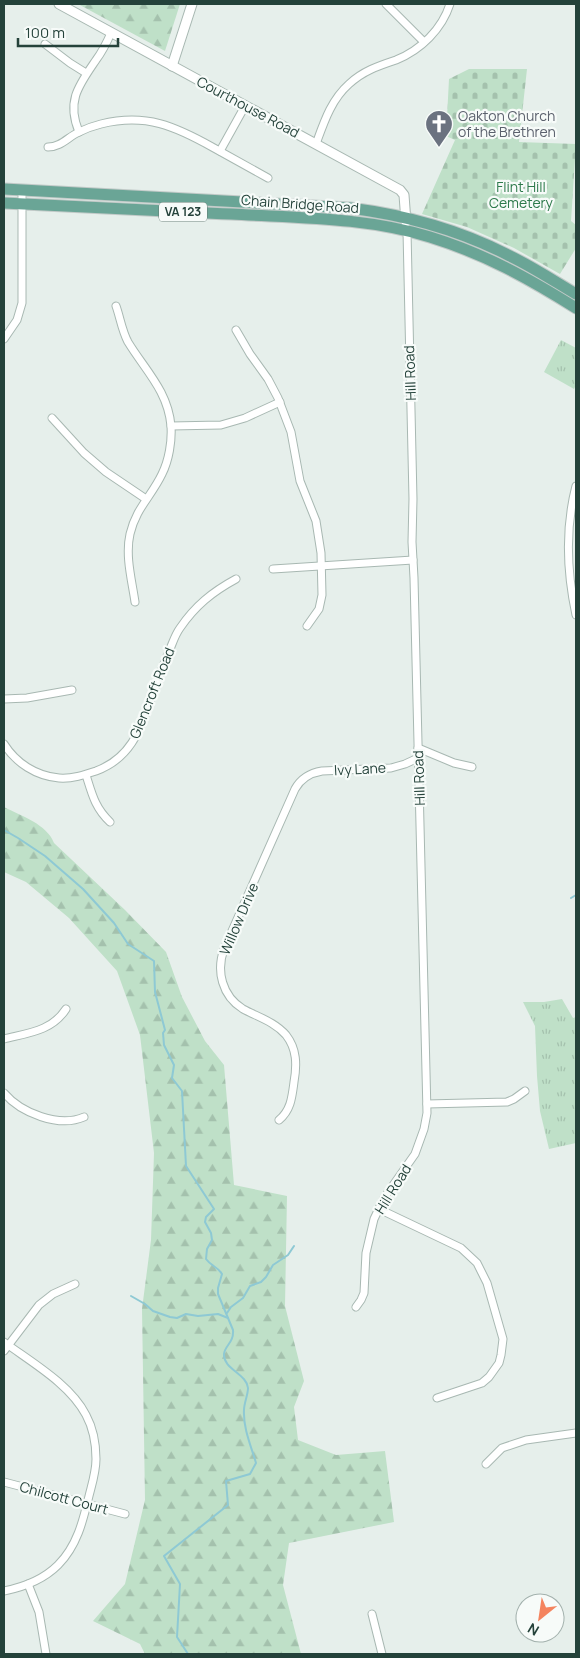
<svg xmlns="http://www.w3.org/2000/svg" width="580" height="1658" font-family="Manrope,sans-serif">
<defs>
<pattern id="forest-firs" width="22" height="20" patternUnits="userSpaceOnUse" patternTransform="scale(1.25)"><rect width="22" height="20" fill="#bfe0c8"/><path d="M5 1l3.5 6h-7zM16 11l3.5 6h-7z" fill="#a4c1ad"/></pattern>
<pattern id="cemetery-stones" width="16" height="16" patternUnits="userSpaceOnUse" patternTransform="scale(1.25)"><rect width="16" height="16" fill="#bfe0c8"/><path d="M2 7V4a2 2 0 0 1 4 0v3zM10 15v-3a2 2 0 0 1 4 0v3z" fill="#a4c1ad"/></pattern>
<pattern id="park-tufts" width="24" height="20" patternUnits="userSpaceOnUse" patternTransform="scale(1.25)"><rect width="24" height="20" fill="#bfe0c8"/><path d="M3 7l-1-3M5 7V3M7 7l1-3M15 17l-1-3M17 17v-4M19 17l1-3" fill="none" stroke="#a4c1ad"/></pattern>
</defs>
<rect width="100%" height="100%" fill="#e6efeb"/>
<!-- forest -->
<g fill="url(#forest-firs)">
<path d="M78 4H180L165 51Z"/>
<path d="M4 807C21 816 47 824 54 843L125 910 166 952 182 997 205 1041 224 1065 234 1185 287 1196 285 1306 304 1381 294 1407 298 1440 336 1455 385 1451 394 1522 289 1543 283 1585 301 1654H145L140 1644 93 1621 125 1584 145 1500 142 1309 151 1240 154 1153 140 1035 117 971 69 918 26 882 4 872Z"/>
</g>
<!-- cemetery -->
<path fill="url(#cemetery-stones)" d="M469 69H527L519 142 576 144 571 221 576 225V248L560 274 514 248 467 227 422 214 455 140 446 136 449 79Z"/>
<!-- park -->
<g fill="url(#park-tufts)">
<path d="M561 340 576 348V385L574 389 544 372Z"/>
<path d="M562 999 573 1018 576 1017V1143L549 1149 540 1111 537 1076 535 1026 523 1002H544Z"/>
</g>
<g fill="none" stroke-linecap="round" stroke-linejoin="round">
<!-- stream -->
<g stroke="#8ec9d4" stroke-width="2">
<path d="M4 830 18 838 45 856 83 889 114 923 128 944 154 961 155 992 165 1030 163 1033 164 1045 174 1065 172 1078 182 1091 186 1166 214 1209 206 1217 205 1222 211 1233 212 1240 207 1249 206 1259C211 1266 218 1267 222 1274L218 1288V1294L233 1330C234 1343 225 1345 224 1354 223 1369 247 1374 248 1388 248 1395 244 1403 244 1410 243 1428 251 1446 256 1463L250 1474 226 1481 228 1505 164 1556 180 1584 177 1637 188 1654"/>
<path d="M571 898 576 895"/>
<path d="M131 1296 145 1304 153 1311 170 1317 177 1318 186 1314 198 1316 218 1314 228 1318"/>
<path d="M227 1313 231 1307 243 1298 250 1286 261 1282 266 1277 273 1265 288 1255 294 1246"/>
</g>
<defs>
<g id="minor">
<path d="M386 4 424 42"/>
<path d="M45 44 70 63 86 73"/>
<path d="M79 132C66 101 79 85 96 60 102 52 107 42 111 33"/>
<path d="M316 144C324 122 331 100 349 84 363 71 378 66 396 60 421 50 442 29 450 4"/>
<path d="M48 147C61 147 68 137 79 132 85 129 93 126 101 124 146 113 175 126 214 148 232 158 250 168 268 178"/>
<path d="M220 151 245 106"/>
<path d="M116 306C120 317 122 331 128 342 145 370 168 391 171 426 172 441 169 460 162 474 151 497 136 508 130 534 125 556 132 581 135 602"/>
<path d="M236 330 250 354 268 379 278 398 291 432 300 481 316 521 321 553 322 595 319 609 307 626"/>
<path d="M4 339 17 320 22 303V190"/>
<path d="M52 418 84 453 106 472 146 499"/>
<path d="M171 426 221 425 245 418 280 402"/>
<path d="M576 486C565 528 567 573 576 615"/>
<path d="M273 569 413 560"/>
<path d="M4 699 27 698 72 690"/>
<path d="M4 744C16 763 36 776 59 778 72 779 84 775 96 771 131 758 140 730 151 699 157 682 163 665 170 649 173 642 175 635 180 628 195 606 212 592 236 579"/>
<path d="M418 748 454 763 472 767"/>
<path d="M86 775C92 794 95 808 110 822"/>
<path d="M4 1039C28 1033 52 1031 66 1009"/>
<path d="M4 1093C21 1113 59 1128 84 1117"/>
<path d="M427 1104 507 1102 514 1099 525 1091"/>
<path d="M279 1120C291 1110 292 1097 294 1082 297 1065 297 1049 286 1035 275 1022 258 1017 243 1009 222 996 216 971 224 949L295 789C301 778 310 773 322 771L391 768 405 764 418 758"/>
<path d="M379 1209 461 1248 477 1263 487 1283 503 1339 501 1355 499 1363 489 1377 482 1383 437 1398"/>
<path d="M356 1307 361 1300 364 1293 366 1253 374 1219 384 1198 415 1154 424 1129 427 1113 414 578 412 542 413 499 407 231"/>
<path d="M4 1342C31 1362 70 1384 86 1415 93 1428 96 1443 96 1459 96 1472 92 1484 89 1496 83 1521 77 1546 58 1565 43 1580 24 1587 4 1591"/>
<path d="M4 1351 39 1305 53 1294 75 1284"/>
<path d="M486 1464 502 1448 526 1440 576 1433"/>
<path d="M4 1482 125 1514"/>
<path d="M28 1584 39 1612 46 1654"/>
<path d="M372 1614 382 1654"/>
</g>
<g id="tertiary">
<path d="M59 4 400 190 404 195 406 222"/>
<path d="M172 66 192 4"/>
</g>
<g id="primary">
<path d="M4 189 350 208C405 215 460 230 510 256 533 267 554 281 576 294"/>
<path d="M4 203C79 207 155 211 231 214 297 218 366 217 430 237 485 254 528 278 576 308"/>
</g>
</defs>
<!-- minor casing -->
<use href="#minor" stroke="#a8b8b2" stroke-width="9"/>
<!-- tertiary casing -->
<use href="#tertiary" stroke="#a8b8b2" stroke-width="11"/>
<!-- primary casing -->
<use href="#primary" stroke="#c2cac8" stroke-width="13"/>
<!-- minor -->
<use href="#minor" stroke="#fff" stroke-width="7"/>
<!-- tertiary -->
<use href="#tertiary" stroke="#fff" stroke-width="9"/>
<!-- primary -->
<use href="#primary" stroke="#6aa596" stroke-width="11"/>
</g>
<!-- icons -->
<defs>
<symbol id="church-pin" viewBox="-11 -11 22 30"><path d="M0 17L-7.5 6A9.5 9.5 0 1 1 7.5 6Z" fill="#6b7280" stroke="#f7fbf9"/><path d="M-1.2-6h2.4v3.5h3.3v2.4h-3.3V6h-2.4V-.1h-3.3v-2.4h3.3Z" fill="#fff"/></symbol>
</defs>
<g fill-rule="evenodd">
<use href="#church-pin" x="423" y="108" width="32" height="43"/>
</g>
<g text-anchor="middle" stroke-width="4.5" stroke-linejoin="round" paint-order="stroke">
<!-- shield labels -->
<rect fill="#f7fbf9" stroke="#637a73" stroke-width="1" x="159" y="202.5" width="48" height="19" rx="4"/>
<g font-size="12" font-weight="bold" fill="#24423a">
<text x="183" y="216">VA 123</text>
</g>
<!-- street labels -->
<g font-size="14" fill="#24423a" stroke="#f7fbf9">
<text transform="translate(248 107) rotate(28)" y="5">Courthouse Road</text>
<text transform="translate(300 204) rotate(4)" y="5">Chain Bridge Road</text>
<text transform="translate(410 373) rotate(-92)" y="5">Hill Road</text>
<text transform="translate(152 693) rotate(-68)" y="5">Glencroft Road</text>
<text transform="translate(360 769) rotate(-3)" y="5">Ivy Lane</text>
<text transform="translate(419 778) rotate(-92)" y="5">Hill Road</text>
<text transform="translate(239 919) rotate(-67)" y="5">Willow Drive</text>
<text transform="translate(393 1189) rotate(-58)" y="5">Hill Road</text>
<text transform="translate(64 1498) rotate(15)" y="5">Chilcott Court</text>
</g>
<!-- worship labels -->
<g font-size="14" fill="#5b616d" stroke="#f7fbf9" text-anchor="start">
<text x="458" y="121">Oakton Church<tspan x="458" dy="16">of the Brethren</tspan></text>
</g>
<!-- park labels -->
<g font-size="14" fill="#2d7a4b" stroke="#f7fbf9">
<text x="521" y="192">Flint Hill<tspan x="521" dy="16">Cemetery</tspan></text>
</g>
</g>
<!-- border -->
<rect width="580" height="1658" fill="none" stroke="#24423a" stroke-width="10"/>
<!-- north arrow -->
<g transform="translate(540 1618) rotate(210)"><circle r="24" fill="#f7fbf9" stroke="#a3b1ad"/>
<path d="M0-4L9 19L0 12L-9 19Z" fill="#f4845f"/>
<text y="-8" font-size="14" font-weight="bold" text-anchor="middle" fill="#24423a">N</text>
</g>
<!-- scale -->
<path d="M18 38v8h100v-8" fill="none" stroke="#24423a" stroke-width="2.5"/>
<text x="25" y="38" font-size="15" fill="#24423a" stroke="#f7fbf9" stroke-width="4" paint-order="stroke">100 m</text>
</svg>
